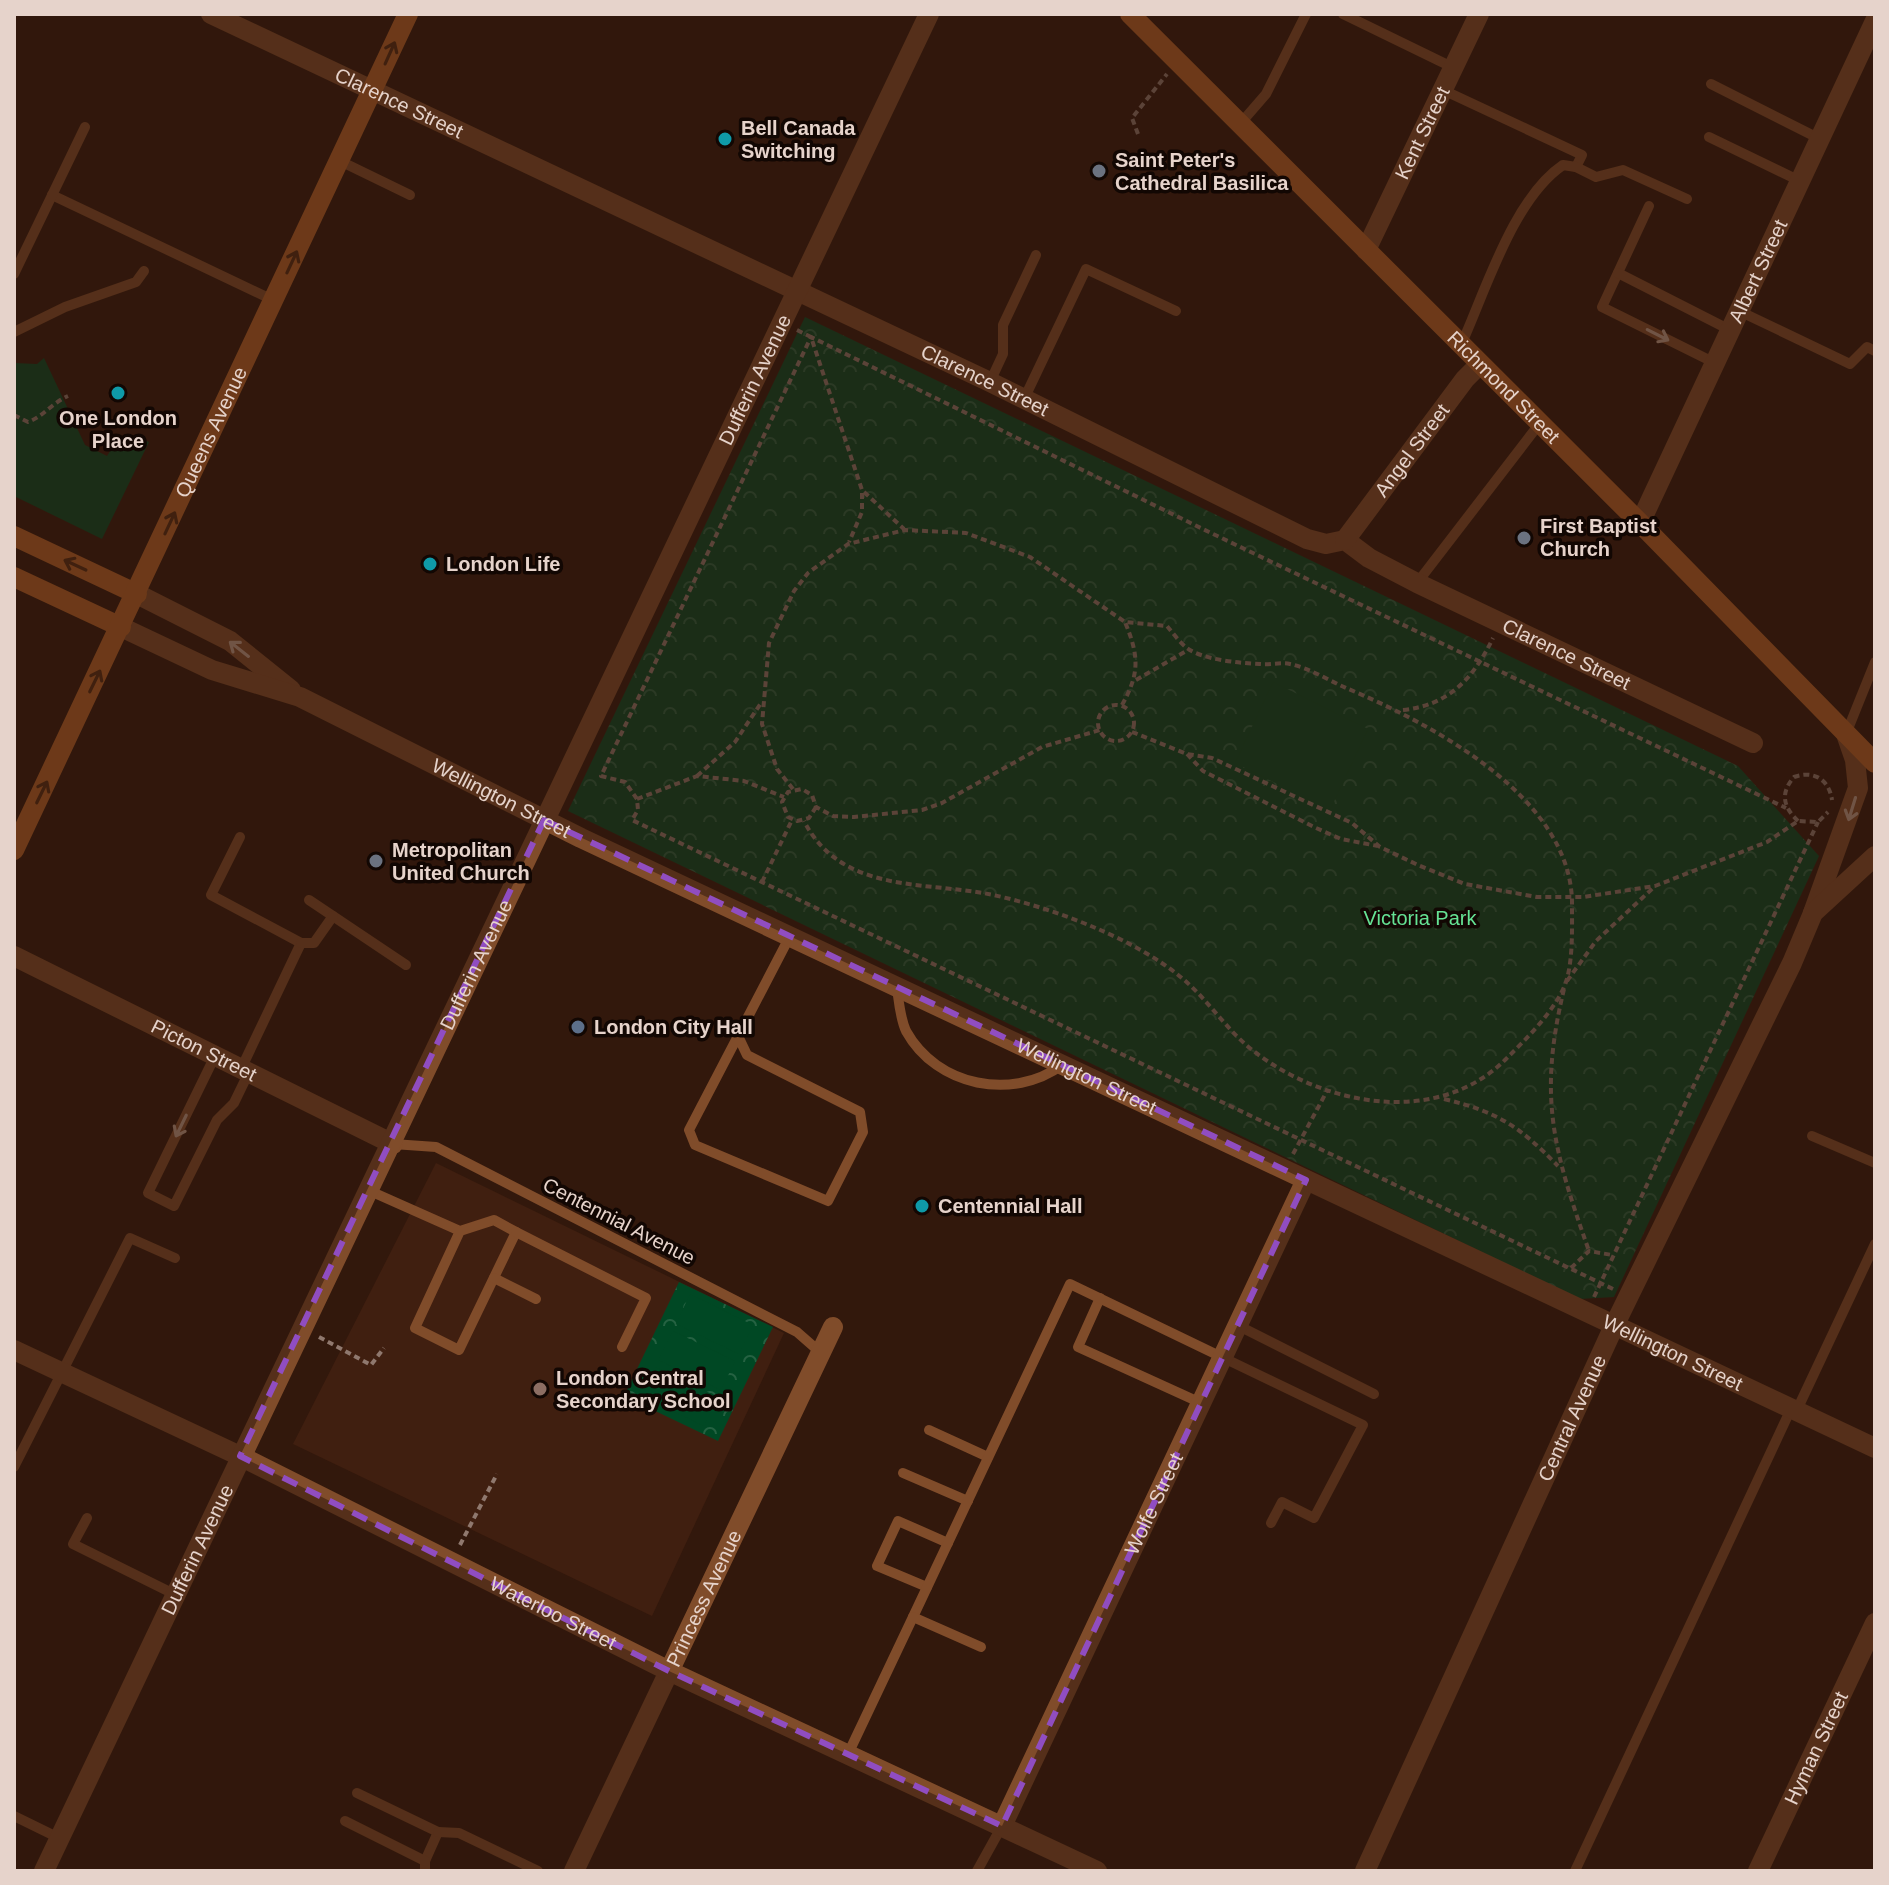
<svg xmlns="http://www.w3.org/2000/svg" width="1889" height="1885" font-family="Arial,sans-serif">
<defs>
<pattern id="forest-crowns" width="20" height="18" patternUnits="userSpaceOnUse" patternTransform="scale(2)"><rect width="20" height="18" fill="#004824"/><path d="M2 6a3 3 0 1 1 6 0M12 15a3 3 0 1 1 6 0" fill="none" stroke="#256242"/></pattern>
</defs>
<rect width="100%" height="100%" fill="#32180c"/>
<!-- built -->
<path fill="#401f10" d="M436 1163 784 1333 652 1616 293 1444Z"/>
<!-- forest -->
<g fill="url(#forest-crowns)">
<path d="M805 317 1738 766 1819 856 1614 1297 1579 1299 568 811Z"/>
<path d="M679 1282 773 1327 718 1441 624 1396Z"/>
</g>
<!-- garden -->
<g fill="#004824">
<path d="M44 358 85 445 107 456 112 448 137 438 149 442 102 539 14 496V363L37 364Z"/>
<path d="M1273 682 1368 729 1330 810 1235 763Z"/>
<path d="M690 1294 753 1325 739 1354 676 1324Z"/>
<path d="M673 1331 735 1361 721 1390 658 1360Z"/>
<path d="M655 1367 718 1397 704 1426 641 1396Z"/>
</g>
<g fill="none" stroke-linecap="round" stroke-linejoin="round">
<!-- path -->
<g stroke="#8f786e" stroke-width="4" stroke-dasharray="6 4" stroke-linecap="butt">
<path d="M1138 134 1132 118 1167 74"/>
<path d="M797 330 811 337 862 490V512L849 542"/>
<path d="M14 415 28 422C44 416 52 403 68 396"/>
<path d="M864 492 904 529"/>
<path d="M1136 680 1188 650"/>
<path d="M1122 705C1140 673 1139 656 1125 622"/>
<circle cx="1116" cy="723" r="18"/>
<path d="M1403 710C1449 705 1473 679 1493 638"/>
<path d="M1132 732 1187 754 1212 758 1352 823 1380 847 1418 865 1465 884 1537 897H1583L1655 886 1767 842 1798 821 1818 822 1828 812"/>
<path d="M1187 754 1203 771 1316 828 1341 839 1378 846"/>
<path d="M697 776 735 742 761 703"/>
<path d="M793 789 777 769 762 724 769 643 794 591 808 573 848 544 905 530 966 533 1030 557 1125 622 1167 626C1173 633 1180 643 1187 648 1203 660 1240 663 1260 664 1270 665 1281 662 1290 664 1309 668 1328 680 1346 688 1430 723 1574 798 1572 906 1572 929 1573 960 1566 982 1556 1010 1527 1038 1506 1059 1437 1128 1322 1106 1251 1049 1226 1029 1208 1000 1183 979 1160 959 1126 941 1098 929 1063 914 1021 900 983 893 918 882 840 891 804 821"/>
<path d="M637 799 697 776 744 781 784 797"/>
<path d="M816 807 809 818 797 821 788 817 782 802 788 792 802 789 812 795 816 807 833 816 854 817 922 810 942 803 1042 747 1100 730"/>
<path d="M1798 821C1783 807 1780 793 1794 777 1813 770 1829 779 1832 800"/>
<path d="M762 882 792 820"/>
<path d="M1567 981 1596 941 1653 888"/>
<path d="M1564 989C1538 1097 1553 1149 1589 1251"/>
<path d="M1444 1099C1498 1112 1519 1126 1558 1166"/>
<path d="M1293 1154 1327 1091"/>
<path d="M1571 1268 1589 1251 1612 1255"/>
<path d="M1613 1289 632 820 638 810 637 799 625 782 601 776 811 337 1209 532 1786 808"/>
<path d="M1594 1297 1818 822"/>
<path d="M319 1337 371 1365 384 1348"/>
<path d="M460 1545 497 1474"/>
</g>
<!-- service -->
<g stroke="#804c2a" stroke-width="10">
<path d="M1343 14 1454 68"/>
<path d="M1711 84 1820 139"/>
<path d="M1443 90 1582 155 1576 167"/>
<path d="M1240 124 1266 94 1306 14"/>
<path d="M1709 137 1800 181"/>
<path d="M340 161 410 195"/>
<path d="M52 195 273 300"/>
<path d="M1649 206 1602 307 1715 363"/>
<path d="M1618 273 1730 330"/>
<path d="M14 274 85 127"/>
<path d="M1739 311 1850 364 1867 347 1875 351"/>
<path d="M14 332 65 307 136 282 144 271"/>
<path d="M1461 345C1486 290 1513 199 1563 165L1576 167 1596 177 1623 170 1687 199"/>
<path d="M990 382 1003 354V325L1036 255"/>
<path d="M1024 399 1086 269 1176 311"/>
<path d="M1417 583 1540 423"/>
<path d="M1846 734 1875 662"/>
<path d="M240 837 211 895 301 943 241 1069"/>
<path d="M309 900 406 965"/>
<path d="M301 943H314L333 916"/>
<path d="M897 988C899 1002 900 1018 906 1031 937 1087 1013 1101 1062 1065"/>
<path d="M738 1036 689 1130 695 1145 828 1201 863 1132 860 1112 747 1055 738 1036 790 936"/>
<path d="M215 1056 148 1193 174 1206 217 1120 234 1103 249 1072"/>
<path d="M1812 1136 1875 1163"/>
<path d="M393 1144 436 1147 797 1332 821 1353"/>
<path d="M370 1191 460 1231 415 1328 459 1350 516 1232 494 1220 460 1231"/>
<path d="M516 1232 646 1298 622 1347"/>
<path d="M494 1278 536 1299"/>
<path d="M1100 1298 1078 1347 1201 1403"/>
<path d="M1237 1325 1374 1394"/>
<path d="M1796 1412 1875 1244"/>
<path d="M929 1430 988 1457"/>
<path d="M14 1467 130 1238 175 1258"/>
<path d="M903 1473 968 1501"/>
<path d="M87 1518 73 1544 174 1594"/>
<path d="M927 1587 877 1566 898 1521 948 1543"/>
<path d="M913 1617 1070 1284 1363 1425 1314 1518 1282 1502 1271 1523"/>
<path d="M848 1754 913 1617 981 1647"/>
<path d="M357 1793 438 1832 425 1861V1871"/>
<path d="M14 1816 59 1838"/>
<path d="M345 1821 425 1861"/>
<path d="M438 1832 459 1833 538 1871"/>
<path d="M977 1871 1002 1826"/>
<path d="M1575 1871 1790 1411"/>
</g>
<!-- minor -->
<g stroke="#804c2a" stroke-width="20">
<path id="s1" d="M211 14 990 382 1307 539 1326 544 1345 540 1369 558 1417 583 1753 743"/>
<path id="s2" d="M1366 250 1479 14"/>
<path id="s3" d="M1640 523 1875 21"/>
<path id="s4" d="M1345 540 1465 379 1480 364"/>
<path id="s5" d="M14 956 393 1144"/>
<path id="s6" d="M1002 1826 1306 1180"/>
<path id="s7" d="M574 1871 833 1327"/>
<path id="s8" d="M1758 1871 1875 1623"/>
</g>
<!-- tertiary -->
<g stroke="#804c2a" stroke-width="20">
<path d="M137 594 230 641 291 690"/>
<path id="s9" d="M121 627 212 670 300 697 581 838 1875 1448"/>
<path d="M1813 913 1858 788 1855 760 1846 734"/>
<path id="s10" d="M14 1350 240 1456 671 1672 1097 1871"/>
<path id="s11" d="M44 1871 929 14"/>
<path id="s12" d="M1365 1871 1614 1326 1792 963 1813 913 1875 856"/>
</g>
<!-- secondary -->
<g stroke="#b56328" stroke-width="20">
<path id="s13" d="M1130 14 1640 523 1875 763"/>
<path d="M14 536 137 594"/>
<path d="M14 577 121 627"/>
<path id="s14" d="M14 850 408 14"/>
</g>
</g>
<!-- one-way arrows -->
<defs><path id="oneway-shaft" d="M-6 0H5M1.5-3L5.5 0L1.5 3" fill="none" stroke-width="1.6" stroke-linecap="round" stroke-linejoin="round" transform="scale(2)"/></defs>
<g stroke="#532c12">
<use href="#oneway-shaft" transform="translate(390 53) rotate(-66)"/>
<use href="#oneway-shaft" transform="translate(292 262) rotate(-65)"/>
<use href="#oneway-shaft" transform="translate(170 523) rotate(-65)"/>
<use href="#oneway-shaft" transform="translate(75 565) rotate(-155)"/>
<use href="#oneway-shaft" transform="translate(95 681) rotate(-64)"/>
<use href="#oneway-shaft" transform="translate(42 792) rotate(-64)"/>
</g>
<g stroke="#bd9d8b">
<use href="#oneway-shaft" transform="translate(1658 335) rotate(27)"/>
<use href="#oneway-shaft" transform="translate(239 649) rotate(-142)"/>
<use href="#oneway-shaft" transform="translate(1852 809) rotate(107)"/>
<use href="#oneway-shaft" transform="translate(181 1126) rotate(116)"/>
</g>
<!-- marked area -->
<path d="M0 0H1889V1885H0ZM544 820 1306 1180 1002 1826 671 1672 240 1456Z" fill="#32180c" fill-opacity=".55" fill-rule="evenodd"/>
<path fill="none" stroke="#904dc1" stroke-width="6" stroke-dasharray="16 10" stroke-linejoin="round" d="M544 820 1306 1180 1002 1826 671 1672 240 1456Z"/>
<!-- markers -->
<g fill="#0f9aa8" stroke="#120703" stroke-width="3">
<circle cx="725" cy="139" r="8"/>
<circle cx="118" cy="393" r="8"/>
<circle cx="430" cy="564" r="8"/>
<circle cx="922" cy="1206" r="8"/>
</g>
<g fill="#6b7280" stroke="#120703" stroke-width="3">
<circle cx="1099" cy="171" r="8"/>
<circle cx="1524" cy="538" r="8"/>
<circle cx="376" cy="861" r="8"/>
</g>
<circle fill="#5c6f8a" stroke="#120703" stroke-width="3" cx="578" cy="1027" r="8"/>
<circle fill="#8d6e63" stroke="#120703" stroke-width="3" cx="540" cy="1389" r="8"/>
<g text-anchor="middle" stroke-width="7" stroke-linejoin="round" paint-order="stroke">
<!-- street labels -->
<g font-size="20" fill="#e6d3cb" stroke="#120703">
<text dy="7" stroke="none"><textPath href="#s1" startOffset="208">Clarence Street</textPath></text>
<text dy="7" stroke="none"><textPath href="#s2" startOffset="130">Kent Street</textPath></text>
<text dy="7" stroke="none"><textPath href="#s3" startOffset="278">Albert Street</textPath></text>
<text dy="7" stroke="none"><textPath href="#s11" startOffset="1652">Dufferin Avenue</textPath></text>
<text dy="7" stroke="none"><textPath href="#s1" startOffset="856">Clarence Street</textPath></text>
<text dy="7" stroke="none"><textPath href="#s13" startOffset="528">Richmond Street</textPath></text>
<text dy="7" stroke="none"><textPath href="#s14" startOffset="462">Queens Avenue</textPath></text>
<text dy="7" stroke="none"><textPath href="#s4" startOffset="112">Angel Street</textPath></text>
<text dy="7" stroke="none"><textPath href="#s1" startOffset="1504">Clarence Street</textPath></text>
<text dy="7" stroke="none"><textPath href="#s9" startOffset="418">Wellington Street</textPath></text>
<text dy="7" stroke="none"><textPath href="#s11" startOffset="1004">Dufferin Avenue</textPath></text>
<text dy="7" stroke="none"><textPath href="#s5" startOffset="212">Picton Street</textPath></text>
<text dy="7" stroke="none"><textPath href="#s9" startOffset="1066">Wellington Street</textPath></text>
<text transform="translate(619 1221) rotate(27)" y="7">Centennial Avenue</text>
<text dy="7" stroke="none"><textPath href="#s9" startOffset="1714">Wellington Street</textPath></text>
<text dy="7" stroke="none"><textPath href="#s12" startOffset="498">Central Avenue</textPath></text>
<text dy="7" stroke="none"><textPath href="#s6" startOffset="356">Wolfe Street</textPath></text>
<text dy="7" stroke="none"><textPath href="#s11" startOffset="356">Dufferin Avenue</textPath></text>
<text dy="7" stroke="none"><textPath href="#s7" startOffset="302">Princess Avenue</textPath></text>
<text dy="7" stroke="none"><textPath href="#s10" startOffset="600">Waterloo Street</textPath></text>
<text dy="7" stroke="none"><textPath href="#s8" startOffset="136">Hyman Street</textPath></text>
</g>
<!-- poi labels -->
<g font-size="20" font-weight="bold" fill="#e6d3cb" stroke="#120703" text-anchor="start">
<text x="741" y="135">Bell Canada<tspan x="741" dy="23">Switching</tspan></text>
<text x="1115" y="167">Saint Peter's<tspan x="1115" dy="23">Cathedral Basilica</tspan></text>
<text x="118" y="425" text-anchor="middle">One London<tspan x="118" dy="23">Place</tspan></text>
<text x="1540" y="533">First Baptist<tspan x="1540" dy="23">Church</tspan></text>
<text x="446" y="571">London Life</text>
<text x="392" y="857">Metropolitan<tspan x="392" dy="23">United Church</tspan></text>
<text x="594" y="1034">London City Hall</text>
<text x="938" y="1213">Centennial Hall</text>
<text x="556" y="1385">London Central<tspan x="556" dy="23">Secondary School</tspan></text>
</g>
<!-- park labels -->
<g font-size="20" fill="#65e294" stroke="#120703">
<text x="1420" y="925">Victoria Park</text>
</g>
</g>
<!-- border -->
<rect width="1889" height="1885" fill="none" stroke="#e6d3cb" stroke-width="32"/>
</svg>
